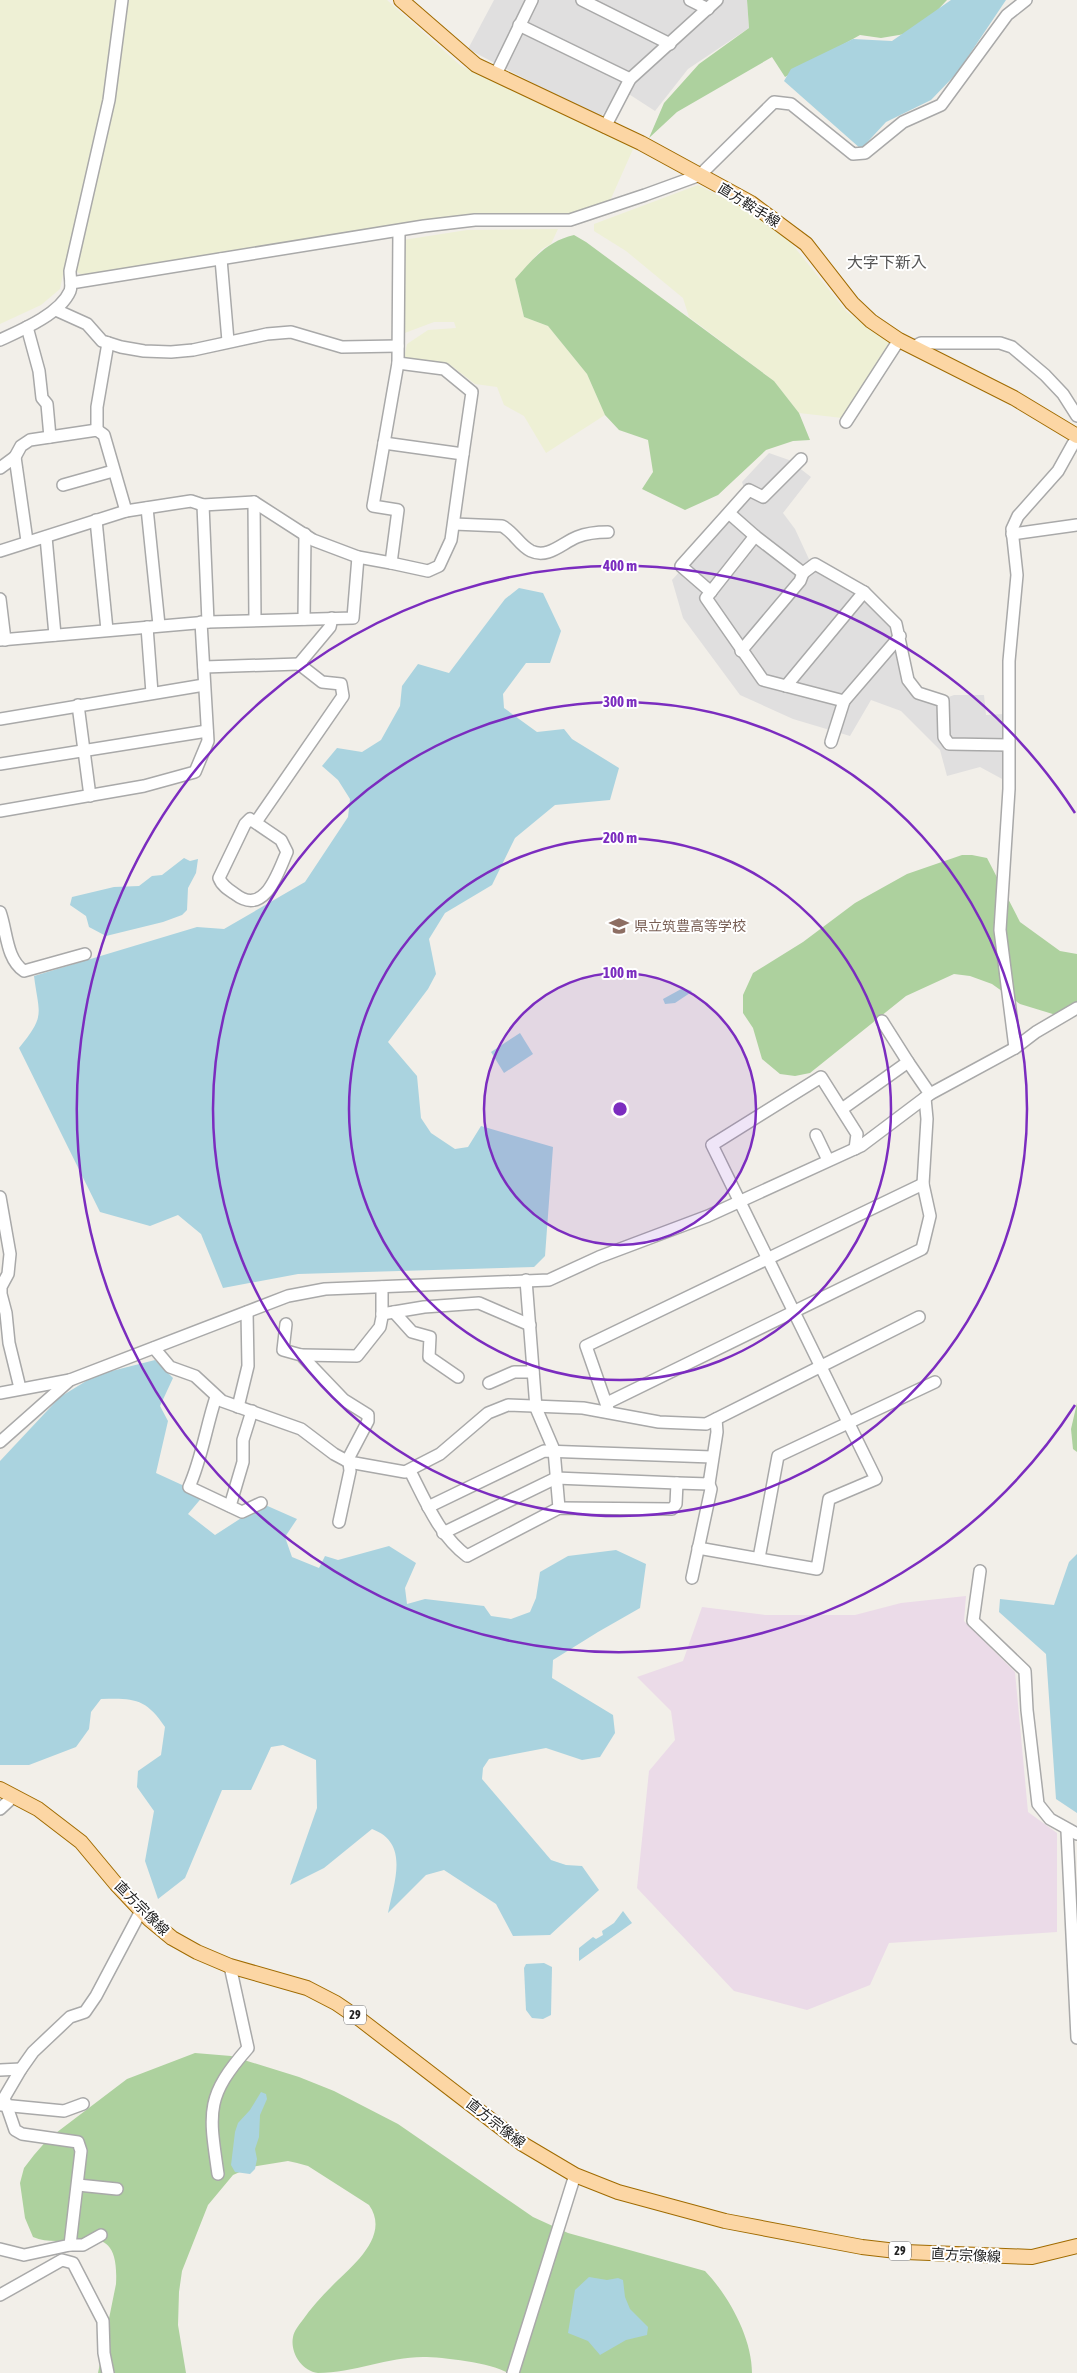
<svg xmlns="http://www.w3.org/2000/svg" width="1077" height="2373" font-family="'Asap Condensed','Noto Sans JP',sans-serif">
<rect width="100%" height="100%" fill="#f2efe9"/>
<!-- residential -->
<g fill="#e0dfdf">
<path d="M494 0H747L749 28 688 69 655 111 621 89 600 118 468 49Z"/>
<path d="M769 453 789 460 811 477 783 513 795 529 814 570 865 600 892 627 904 679 935 702 954 695H984L986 715 1004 714V780L980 767 947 776 940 750 901 711 871 700 850 736 793 719 740 695 683 618 672 580 747 497 742 482Z"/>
</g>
<!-- industrial -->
<path fill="#ebdbe8" d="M966 1596 964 1621 1015 1672 1028 1812 1057 1833V1932L889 1943 870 1985 807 2010 734 1991 637 1888 649 1771 675 1740 671 1711 637 1677 683 1661 702 1607 765 1615H855L901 1603Z"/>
<!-- farmland -->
<g fill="#eef0d5">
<path d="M0 0H387L461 66 634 147 609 203 571 214H481L84 276 65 265 60 289 41 305 0 324Z"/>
<path d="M698 185 747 210 787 238 847 312 890 342 842 418 799 413 774 381 689 317 683 298 626 251 594 231V224Z"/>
<path d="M558 229 551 244 542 249 515 279 524 317 548 326 587 374 605 415 546 453 524 416 504 405 497 387 475 384 449 364 404 358 407 344 428 330 456 328 454 322H434L402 334 403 240 467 230Z"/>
</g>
<!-- forest -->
<g fill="#add19e">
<path d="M747 0H947L917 32 881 38 860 35 785 77 772 57 677 112 649 138 664 103 699 64 749 28Z"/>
<path d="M574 235 586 242 774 381 799 413 810 440 793 441 766 450 718 495 685 510 642 489 653 472 648 440 619 430 605 415 587 374 548 326 524 317 515 279C532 260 547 241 574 235Z"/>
<path d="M962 855H972L987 858 1020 922 1060 951 1077 954V1007L1056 1015 1020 1004 992 984 970 976 954 974 906 996 810 1073 795 1076 780 1074 762 1059 753 1028 743 1013V995L753 973 803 942 855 903 907 874Z"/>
<path d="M1077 1403V1452L1073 1449 1071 1429Z"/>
<path d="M195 2053 231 2056 299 2077 334 2091 398 2124 533 2217 568 2233 705 2271C729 2296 752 2338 752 2373H508C492 2363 442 2357 423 2357 388 2357 353 2373 318 2373 301 2371 290 2352 293 2337 294 2331 299 2325 302 2321 311 2308 321 2297 332 2286 352 2266 391 2236 369 2205L308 2166 297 2163 288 2161 251 2167 233 2175 208 2205 182 2271 179 2292 178 2325 186 2373H98L116 2284C120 2211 71 2253 33 2237L25 2218 20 2183 24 2168 34 2155 48 2139 127 2079Z"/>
</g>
<!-- water -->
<g fill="#aad3df">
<path d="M951 0H1006L957 73 931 100 886 122 861 149 784 81 791 69 853 39 892 41Z"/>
<path d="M519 588 543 593 561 631 550 663H526L503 694 504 708 537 732 564 729 572 739 619 768 610 800 555 805 515 838 492 885 445 913 429 939 436 974 428 989 388 1042 417 1076 421 1118 431 1133 455 1149 468 1147 481 1126 553 1147 545 1256 534 1267 298 1274 223 1288 201 1234 178 1215 150 1226 100 1212 19 1048C46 1015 39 1015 34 976L197 927 224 929 305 882 348 817 350 799 338 780 322 766 337 748 362 752 381 740 400 706 402 686 418 664 449 673 505 599Z"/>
<path d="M184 858 190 861 198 859 196 873 188 888 187 910 182 915 163 922 106 936 89 927 86 916 70 905 72 897 114 887 139 886 152 876 162 875Z"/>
<path d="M683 988 692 991 690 993 675 1003 665 1004 663 999Z"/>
<path d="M520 1033 533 1054 504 1073 491 1052Z"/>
<path d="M155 1360 173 1378 160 1406 168 1421 156 1473 204 1495 188 1514 215 1535 263 1504 297 1519 285 1537 292 1557 319 1568 325 1556 338 1560 389 1546 416 1563 405 1588 407 1604 425 1599 484 1606 491 1616 511 1619 530 1612 536 1598 540 1572 568 1556 616 1550 646 1564 640 1608 598 1632 553 1660 552 1678 613 1715 615 1733 600 1757 582 1760 546 1748 489 1759 483 1768 482 1779 551 1860 566 1865 582 1866 599 1890 550 1935 513 1936 496 1904 444 1870 426 1875 388 1913C394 1882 410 1843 372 1829L324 1868 290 1885 317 1808 316 1760 283 1745 271 1747 251 1790H222L185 1878 158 1899 145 1861 154 1811 137 1787 138 1771 161 1755 165 1727C146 1698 133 1698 101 1699L91 1712 89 1729 76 1747 29 1765H0V1461L60 1397 96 1375Z"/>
<path d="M1077 1554V1813L1056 1799 1046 1654 999 1612 1000 1599 1054 1605 1069 1562Z"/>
<path d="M623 1911 632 1923 579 1961V1948L593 1937 596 1939 603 1935 602 1931 614 1923Z"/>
<path d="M544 1963 552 1967 551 2015 543 2019 532 2018 526 2010 524 1968 526 1964Z"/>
<path d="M261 2092 266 2094 267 2099 260 2115 259 2137 255 2149 257 2159 255 2169 250 2174 235 2172 231 2165 235 2132 238 2123 250 2110Z"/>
<path d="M589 2277 607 2280 618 2278 623 2280 625 2297 630 2309 648 2327 647 2335 626 2340 600 2355 588 2341 568 2333 575 2290Z"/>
</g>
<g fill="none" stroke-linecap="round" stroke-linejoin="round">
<defs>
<g id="minor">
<path d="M582 0 670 44"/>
<path d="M690 0 708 9"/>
<path d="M519 25 630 79"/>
<path d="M496 74 532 0"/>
<path d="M605 127 630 79 717 0"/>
<path d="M221 259 228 341"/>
<path d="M71 283 424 226 475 220H570L645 195 700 175 774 102 791 104 853 154 865 153 903 122 941 105 1007 15 1026 0"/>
<path d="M56 310 87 324 102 341 121 347 144 351 171 352 193 350 267 334 291 332 342 347 398 346"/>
<path d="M27 327 39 371 42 398 47 404 50 437"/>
<path d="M0 340C22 330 60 314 70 291 72 286 70 277 70 271L109 100 122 0"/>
<path d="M913 347 921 343H1000L1012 347 1045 375 1063 394 1077 416"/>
<path d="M398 363 444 369 472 392 463 454"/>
<path d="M846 422 899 340"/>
<path d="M97 430V407L108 343"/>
<path d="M384 443 463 454 451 540 439 566 428 571 391 563"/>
<path d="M15 457 21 446 30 440 97 430 104 435 126 511"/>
<path d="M0 468 15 457 27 541"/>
<path d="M63 485 113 471"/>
<path d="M254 502 255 620"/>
<path d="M203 505 208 622"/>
<path d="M147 508 159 625"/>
<path d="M730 514 755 536"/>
<path d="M96 520 107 630"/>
<path d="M454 524 502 526C514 532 519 545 531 551 548 559 562 543 577 537 587 533 597 532 608 532"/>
<path d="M1012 534 1077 525"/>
<path d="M46 537 55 635"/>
<path d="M0 551 126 511 191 501 203 505 254 502 313 540 358 557 391 563 398 510 373 506 398 363 399 231"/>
<path d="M711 592 681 566 749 490 763 497 801 459"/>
<path d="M0 599 5 640"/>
<path d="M304 619 305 534"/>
<path d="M147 627 152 693"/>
<path d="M900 636 844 701 763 680 706 598 755 536 803 573 815 564 864 592 896 624 908 680 918 693 943 701 944 737 949 744 1008 745"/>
<path d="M0 640 208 622 353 618 358 557"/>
<path d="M741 651 800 581 803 573"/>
<path d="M204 667 299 664"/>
<path d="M786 686 864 592"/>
<path d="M78 705 90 796"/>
<path d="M0 719 204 685"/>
<path d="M831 742 844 701"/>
<path d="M0 764 207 731"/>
<path d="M0 811 144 786 195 772 208 741 201 622"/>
<path d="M250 819 281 840 287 852C278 872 265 917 235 894 229 890 222 886 219 878L245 824Z"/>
<path d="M256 822 343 696 341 684 322 682 299 664 330 627 332 618"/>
<path d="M0 912C7 931 6 959 24 971L85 954"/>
<path d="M1015 1048 1000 930 1009 789V661L1017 575 1012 529 1018 516 1058 471 1073 444 1077 442"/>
<path d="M908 1062 930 1094"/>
<path d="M842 1109 908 1062 882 1021"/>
<path d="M816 1135 828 1160"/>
<path d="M0 1197 10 1254 8 1274 1 1287V1294L6 1313 9 1343 20 1388"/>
<path d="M526 1280 536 1408 554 1450 559 1508"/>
<path d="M394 1312 412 1332 430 1337 429 1357 458 1377"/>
<path d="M382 1314 424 1307 479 1303 530 1325"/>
<path d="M286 1324 283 1350 301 1355 344 1400 368 1415V1421L347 1461"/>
<path d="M154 1348 170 1367 195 1376 222 1401 301 1429 334 1454 349 1462 405 1472 440 1454 488 1413 508 1405 583 1408 659 1422 706 1424 919 1317"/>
<path d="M301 1355 357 1356 380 1327 382 1317V1287"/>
<path d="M489 1383 514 1372H533"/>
<path d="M0 1393 70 1380"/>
<path d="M216 1397C206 1427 202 1458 189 1487L242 1512 261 1503"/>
<path d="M607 1403 922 1249 930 1216 923 1184 927 1119 925 1098"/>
<path d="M238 1407 248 1366 247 1312"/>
<path d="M608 1409 586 1346 923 1184"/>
<path d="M0 1442 70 1380 288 1296 325 1289 549 1280 599 1257 708 1216 861 1146 930 1094 1015 1048 1036 1032 1077 1008"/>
<path d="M410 1471C426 1502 439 1535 467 1556L559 1508 672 1509 676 1504 677 1483 709 1484 717 1432 716 1419"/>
<path d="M230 1506 243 1462V1440L252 1411"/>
<path d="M428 1507 544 1451 712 1457"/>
<path d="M339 1522 350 1471 349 1462"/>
<path d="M443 1533 556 1478 677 1483"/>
<path d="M698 1548 817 1569 829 1499 876 1479 712 1145 821 1077 857 1134 855 1149"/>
<path d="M759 1558 778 1456 935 1382"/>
<path d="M980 1571 973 1621 1025 1671 1027 1710 1038 1804 1050 1819 1077 1834"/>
<path d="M692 1578 711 1489 709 1484"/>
<path d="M0 1809 14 1796"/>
<path d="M1067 1831 1077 2038"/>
<path d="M0 2070 21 2069"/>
<path d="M2 2105 64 2111 83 2104"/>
<path d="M218 2174C209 2112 205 2097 248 2048L230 1966"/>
<path d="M78 2185 117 2189"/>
<path d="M70 2245H83L101 2235"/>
<path d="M0 2249 24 2255 70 2245 81 2151 78 2142 22 2134 15 2130 4 2098 21 2069 33 2052 70 2017 85 2012 96 1996 142 1909"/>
<path d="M0 2295 62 2260 73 2263 103 2321 104 2353 108 2373"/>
<path d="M513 2373 575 2175"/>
</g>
<g id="major">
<path d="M401 0 476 65 641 143 751 203 806 244 852 303 871 321 899 340 1014 398 1077 436"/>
<path d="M0 1789 38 1809 81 1842 116 1884 149 1919 172 1938 197 1952 230 1966 307 1988 336 2003 361 2020 521 2143 575 2175 618 2192 725 2221 862 2247 905 2252 1032 2257 1077 2246"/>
</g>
</defs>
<!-- minor casing -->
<use href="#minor" stroke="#a9a9a9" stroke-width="14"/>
<!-- major casing -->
<use href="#major" stroke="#a06b00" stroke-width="16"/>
<!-- minor -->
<use href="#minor" stroke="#fff" stroke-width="11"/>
<!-- major -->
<use href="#major" stroke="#fcd6a4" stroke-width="14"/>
</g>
<!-- distance rings -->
<circle cx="620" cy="1109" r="136" fill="#7b2cbf" fill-opacity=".12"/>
<g fill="none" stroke="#7b2cbf" stroke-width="2.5">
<circle cx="620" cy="1109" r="136"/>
<circle cx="620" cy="1109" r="271"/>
<circle cx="620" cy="1109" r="407"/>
<path d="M1075 1405A543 543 0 1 1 1075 813"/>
</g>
<!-- icons -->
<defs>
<symbol id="school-bare" viewBox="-9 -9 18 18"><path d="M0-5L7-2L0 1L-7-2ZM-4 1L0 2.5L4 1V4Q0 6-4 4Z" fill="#8d6e63" stroke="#fff" stroke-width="2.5" paint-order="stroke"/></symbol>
</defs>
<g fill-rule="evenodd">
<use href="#school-bare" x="605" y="912" width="28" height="28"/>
</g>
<g text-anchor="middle" stroke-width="4" stroke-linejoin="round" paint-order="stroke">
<!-- shield labels -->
<g fill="#fff" stroke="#646464" stroke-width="1">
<rect x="344" y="2005.5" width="22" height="19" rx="4"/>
<rect x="889" y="2241.5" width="22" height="19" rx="4"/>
</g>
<g font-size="12" font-weight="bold" fill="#222">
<text x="355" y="2019">29</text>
<text x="900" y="2255">29</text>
</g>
<!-- street labels -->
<g font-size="14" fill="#222" stroke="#fff">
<text transform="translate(749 205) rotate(32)" y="5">直方鞍手線</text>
<text transform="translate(142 1908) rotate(45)" y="5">直方宗像線</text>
<text transform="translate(496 2123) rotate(38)" y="5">直方宗像線</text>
<text transform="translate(966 2255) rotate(3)" y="5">直方宗像線</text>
</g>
<!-- education labels -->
<g font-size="14" fill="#785e54" stroke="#fff" text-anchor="start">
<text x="634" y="931">県立筑豊高等学校</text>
</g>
<!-- quarter labels -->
<g font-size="16" fill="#555" stroke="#fff">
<text x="887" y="268">大字下新入</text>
</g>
</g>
<circle cx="620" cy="1109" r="8" fill="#7b2cbf" stroke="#fff" stroke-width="2.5"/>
<g font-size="15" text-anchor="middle" font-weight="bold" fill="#7b2cbf" stroke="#fff" stroke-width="4" stroke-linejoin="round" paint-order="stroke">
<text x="620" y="571">400 m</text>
<text x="620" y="707">300 m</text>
<text x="620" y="843">200 m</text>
<text x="620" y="978">100 m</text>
</g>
</svg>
